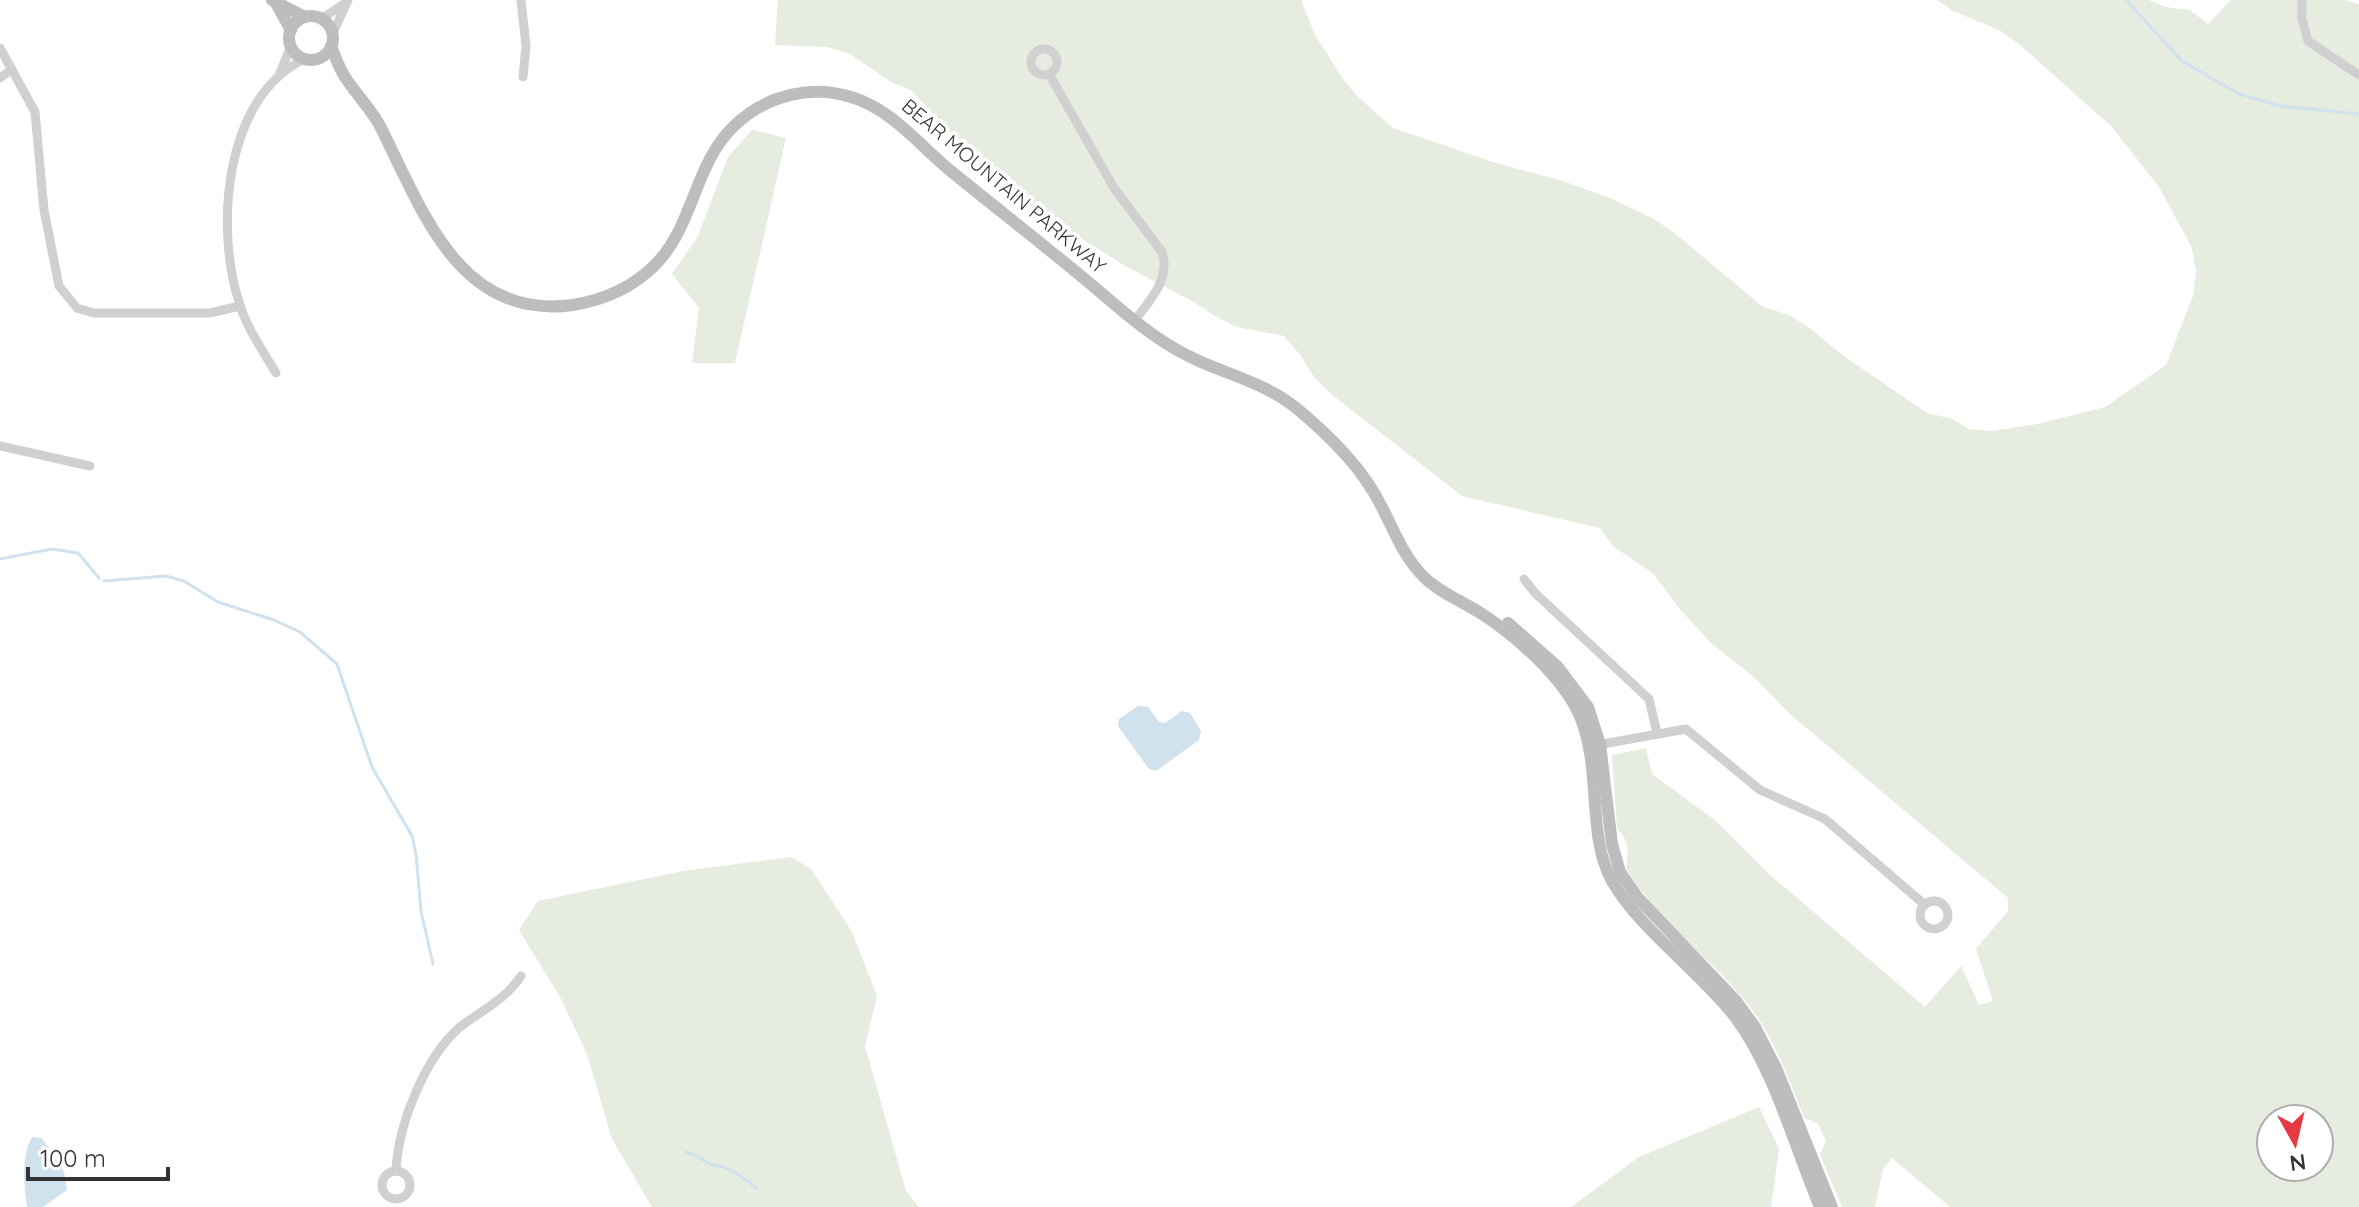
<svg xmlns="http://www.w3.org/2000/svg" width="2359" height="1207" font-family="Quicksand,sans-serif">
<rect width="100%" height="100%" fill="#fff"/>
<!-- green -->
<g fill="#e6ecdf" fill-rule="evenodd">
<path d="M778 0H1301L1315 35 1341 76 1356 95 1393 128 1493 162 1563 181 1610 198 1652 218 1672 231 1763 307 1789 315 1808 327 1845 357 1927 413 1953 419 1968 429 1991 431 2037 424 2105 407 2166 365 2193 296 2196 272 2192 248 2159 187 2112 127 2019 44 1999 30 1953 11 1937 0H2149L2166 7 2190 10 2208 24 2231 0H2344L2359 4V1207H1950L1892 1158 1883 1169 1875 1207H1842L1820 1155 1826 1141 1818 1124 1804 1118C1789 1080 1775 1039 1750 1007 1712 958 1657 921 1626 868 1629 853 1629 839 1617 829L1612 755 1646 748 1652 774 1716 821 1769 874 1925 1007 1961 966 1979 1005 1993 1001 1976 949 2008 911V898L1790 714 1754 677 1711 643 1678 607 1654 574 1614 547 1600 528 1462 496 1331 394 1314 377 1301 356 1284 336 1237 327 1215 316 1194 302 1125 266 1034 208 959 142 912 91 891 82 850 54 827 47 775 45ZM2271 1119H2319V1167H2271Z"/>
<path d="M752 130 786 138 735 363H692L699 308 672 274 698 236 728 157Z"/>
<path d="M791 857 811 869 852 932 877 996 865 1046 906 1191 919 1207H652L612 1139 587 1054 560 997 519 930 538 901 683 871Z"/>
<path d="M1759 1107 1779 1149 1771 1207H1571L1639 1157Z"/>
</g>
<!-- water -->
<g fill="#cfe2ee">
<path d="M1138 706 1148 707 1159 722 1165 723 1182 711 1190 713 1201 731 1199 740 1156 771 1149 769 1118 726 1119 719Z"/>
<path d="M32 1137 42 1138 64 1172 67 1190 43 1207H27C24 1185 21 1156 32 1137Z"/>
</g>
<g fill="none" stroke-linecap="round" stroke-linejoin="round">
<!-- stream -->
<g stroke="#cfe2ee" stroke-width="3">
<path d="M2126 0 2182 61 2239 94 2280 106 2359 114"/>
<path d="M0 559 52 549 78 553 99 578"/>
<path d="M104 581 166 576 184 581 218 602 274 620 300 632 337 664 372 767 412 836 416 854 421 911 433 964"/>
<path d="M686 1152C696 1155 702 1159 710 1164 714 1166 719 1165 723 1167 733 1170 750 1182 757 1189"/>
</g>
<!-- street -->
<g stroke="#d0d0d0" stroke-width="9">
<path d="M521 0 526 46 523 77"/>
<path d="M2302 0V19L2308 41 2359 75"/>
<path d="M321 19 347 2"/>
<path d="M333 33 348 0"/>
<path d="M0 48 35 112 44 210 59 286 77 308 94 313H210L240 306"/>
<circle cx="1044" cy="62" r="13"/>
<path d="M1049 74 1114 188 1162 252C1171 278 1150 301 1134 321"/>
<path d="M279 75 291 46"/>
<path d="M0 78 12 69"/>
<path d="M276 373C263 351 246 327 239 302 215 228 224 96 305 59"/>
<path d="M0 446 90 466"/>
<path d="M1524 579 1536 594 1649 699 1657 733"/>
<path d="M1597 745 1686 729 1760 790 1825 819 1925 905"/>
<circle cx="1934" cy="915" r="14"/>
<path d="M396 1171C398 1125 425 1057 460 1027 482 1010 505 1000 521 976"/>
<circle cx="396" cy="1185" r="14"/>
</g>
<!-- secondary -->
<g stroke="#bdbdbd" stroke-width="12">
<path d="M272 0 305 17"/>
<path d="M276 3 291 30"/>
<circle cx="311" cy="38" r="22"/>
<path d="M331 46C335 56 339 68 345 77 356 94 369 107 379 124 421 206 457 321 573 305 603 300 633 287 655 265 694 226 694 164 734 126 765 96 810 84 851 97 892 109 920 146 952 172 1006 216 1061 258 1113 303 1140 326 1167 347 1199 361 1235 377 1270 385 1301 412 1327 434 1353 459 1371 488 1390 517 1399 553 1424 577 1440 593 1464 602 1482 614 1516 636 1561 676 1578 712 1603 765 1586 835 1612 881 1641 931 1700 971 1736 1018 1774 1069 1795 1148 1820 1207"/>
<path d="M1508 623 1558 667 1588 707 1600 744 1612 844 1620 872 1638 898 1736 1001 1755 1027 1776 1068 1832 1207"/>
</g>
</g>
<g text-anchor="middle" stroke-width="8" stroke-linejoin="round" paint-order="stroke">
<!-- street labels -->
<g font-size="20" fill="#333" stroke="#fff">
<text transform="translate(1004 186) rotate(40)" y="7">BEAR MOUNTAIN PARKWAY</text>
</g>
</g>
<!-- north arrow -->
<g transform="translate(2295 1143) rotate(172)"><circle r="38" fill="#ffffff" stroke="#adadad" stroke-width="2"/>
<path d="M0-6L14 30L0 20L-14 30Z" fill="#e63946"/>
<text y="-12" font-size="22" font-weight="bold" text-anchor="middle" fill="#333333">N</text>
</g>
<!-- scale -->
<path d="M28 1167v12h140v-12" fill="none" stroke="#333333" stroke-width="4"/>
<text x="40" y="1167" font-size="24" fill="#333333" stroke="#ffffff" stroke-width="6" paint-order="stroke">100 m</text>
</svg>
